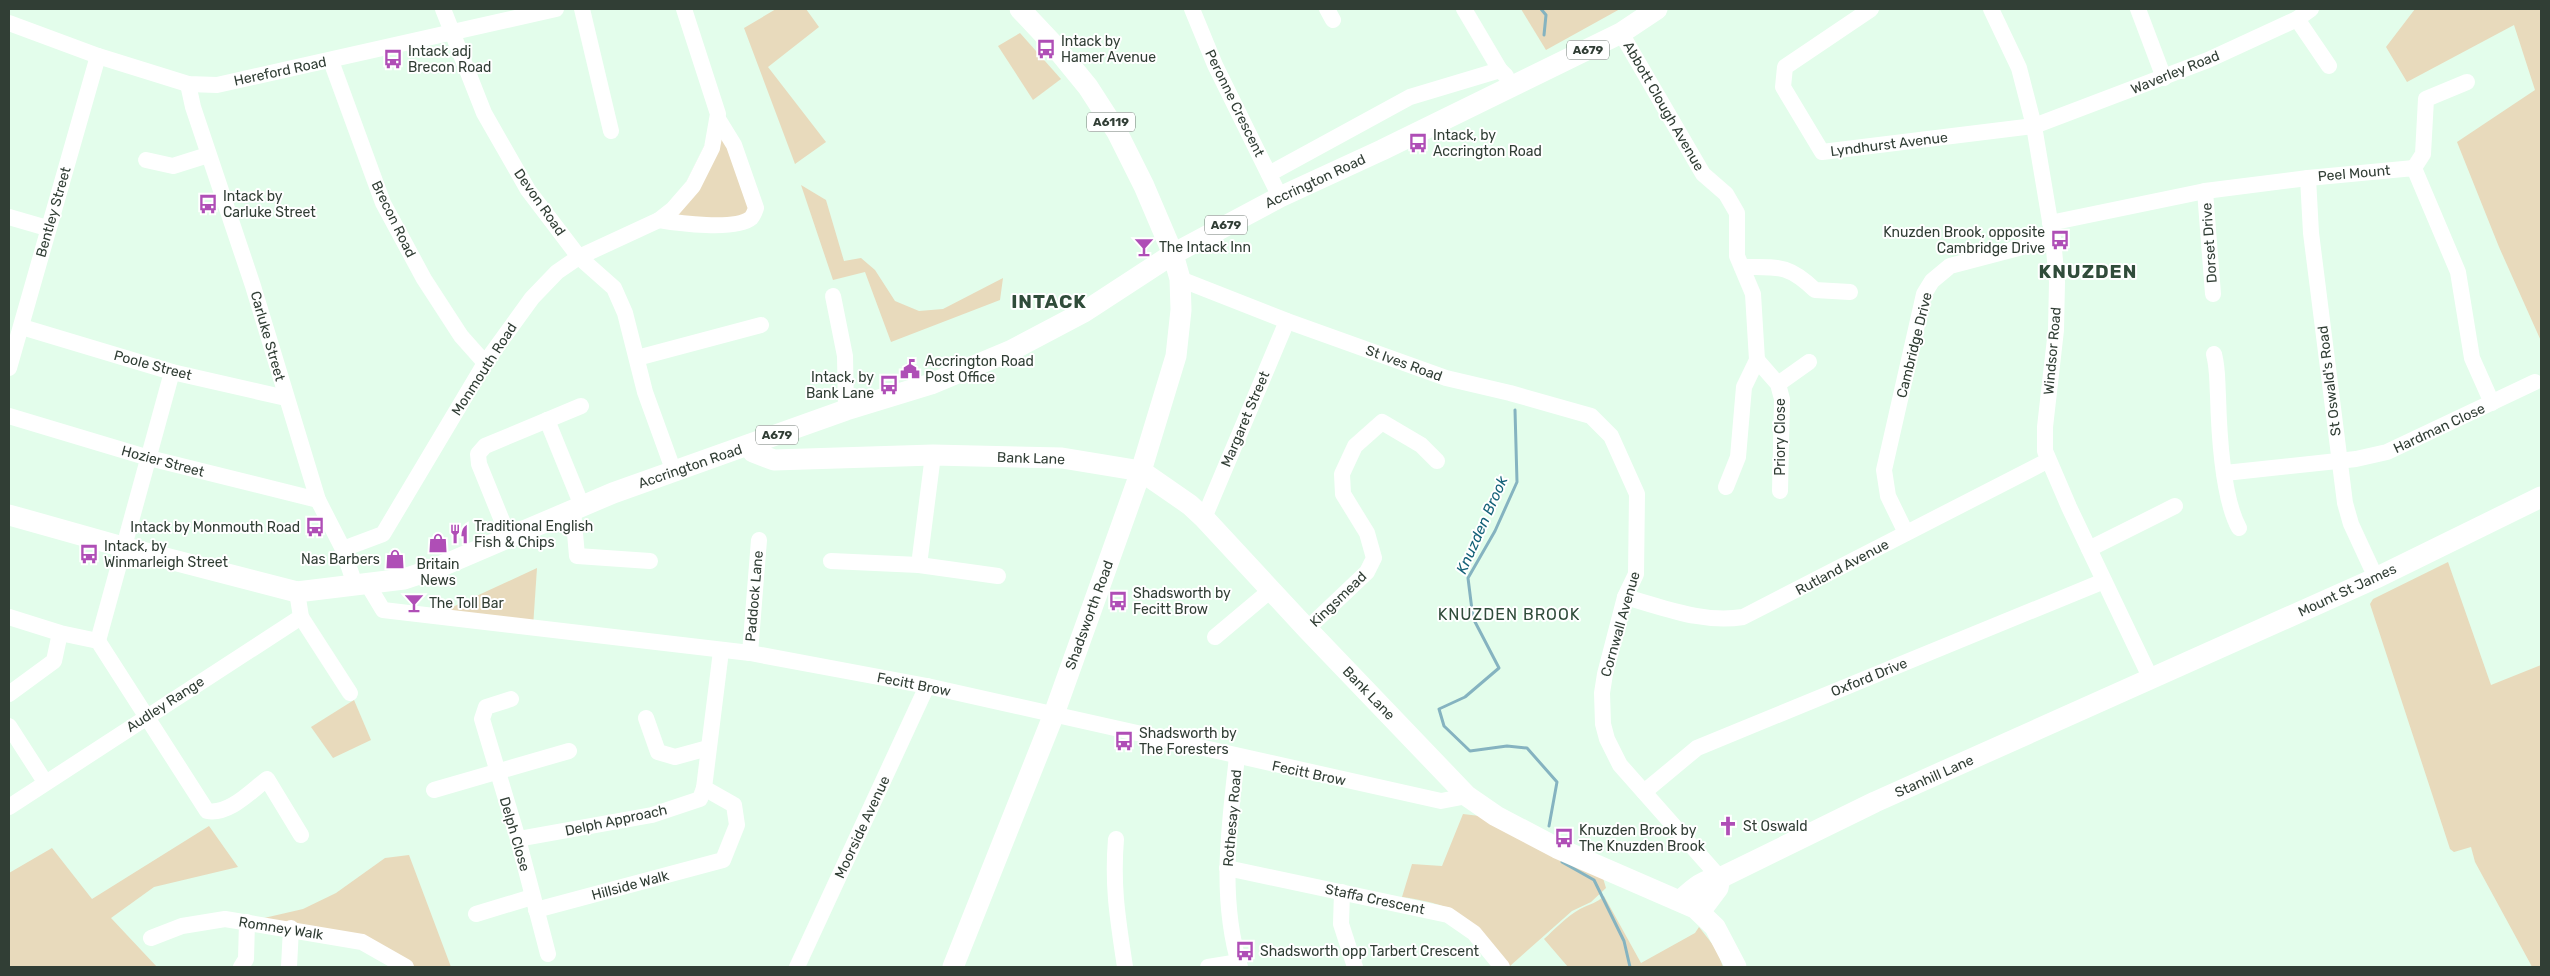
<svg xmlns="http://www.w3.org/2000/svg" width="2550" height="976" font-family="Rubik,sans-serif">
<rect width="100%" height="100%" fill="#e3fdeb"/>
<!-- green -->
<g fill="#e8dabc">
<path d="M776 9H806L819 27 768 67 826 142 795 164 744 28Z"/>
<path d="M1521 9H1620L1546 50Z"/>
<path d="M2415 9H2541V341L2499 247 2457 142 2535 90 2514 25 2407 82 2386 47Z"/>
<path d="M1020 33 1061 79 1033 100 998 46Z"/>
<path d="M718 119 752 218 659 220 673 209Z"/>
<path d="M801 185 826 200 844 261 861 258 875 270 895 301 919 311 943 309 1003 278 1000 300 891 342 865 272 833 280Z"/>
<path d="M2448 562 2491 685 2541 665V967H2532L2530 963 2475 862 2471 847 2454 852 2450 849 2370 604 2373 599Z"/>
<path d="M537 568 533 627 433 616Z"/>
<path d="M354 700 371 740 333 758 311 727Z"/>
<path d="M1463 814 1488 817 1603 878 1606 888 1591 902 1572 911 1510 966C1470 920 1465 906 1402 897L1412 864 1442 866Z"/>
<path d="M209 826 238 867 154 887 111 918 157 967H9V873L52 848 92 899Z"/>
<path d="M409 855 451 967H406L362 942 264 918 303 909 336 893 385 858Z"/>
<path d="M1604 896 1641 963 1695 933 1699 927 1717 950 1723 967H1568L1544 939C1555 929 1567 916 1580 909 1590 904 1597 903 1604 896Z"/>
</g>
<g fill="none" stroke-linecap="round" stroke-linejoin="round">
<!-- stream -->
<g stroke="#85b3c0" stroke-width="3">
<path d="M1541 9 1546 15 1544 35"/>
<path d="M1515 410 1517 482 1495 531 1468 578 1473 618 1499 668 1465 697 1439 709 1444 726 1470 751 1507 746 1527 748 1557 782 1549 826"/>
<path d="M1562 862 1594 880 1624 941 1630 967"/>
</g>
<!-- minor -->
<g stroke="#fff" stroke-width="16">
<path d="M443 9 484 113 528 190 579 257 614 288 625 313 645 392 674 472"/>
<path d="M582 9 611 131"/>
<path d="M1192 9 1215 65 1280 197"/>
<path d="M1327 9 1333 20"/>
<path d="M1464 9 1500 70 1506 76"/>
<path d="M1871 9 1785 67 1783 87 1822 152 2034 126 2208 60 2297 19 2311 9"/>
<path d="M1991 9 2019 68 2034 126 2053 239 2057 282 2056 330 2045 427V451L2069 507 2151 679"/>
<path d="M2138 9 2164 78"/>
<path d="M2297 19 2329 66"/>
<path d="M9 23 98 56 188 84 217 85 556 9"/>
<path d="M1621 33 1703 174 1726 194 1737 213V256L1753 294 1757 360 1744 387 1738 457 1726 487"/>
<path d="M331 61 383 203 424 279 461 336 485 363"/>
<path d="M188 84 193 107 253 286 318 500 343 549 355 585"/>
<path d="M146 160 173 166 208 155"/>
<path d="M2414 168 2423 154 2426 99 2467 82"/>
<path d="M1269 174 1410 97 1500 70"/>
<path d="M2308 178 2311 233 2345 503 2351 524 2376 578"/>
<path d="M2205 191 2213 294"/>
<path d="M9 217 47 228"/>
<path d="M659 220C677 223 736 231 751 218 753 216 755 211 756 208L734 145 718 119"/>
<path d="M2050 223 2205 191 2308 178 2414 168 2458 272 2472 358 2492 403"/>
<path d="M1742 267C1778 267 1788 264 1815 290L1850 292"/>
<path d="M1180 279 1287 321 1446 378 1510 393 1591 416 1611 436 1637 494 1636 574 1625 597 1605 674 1602 693 1603 724 1607 739 1620 765 1720 878"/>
<path d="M833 296 845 356 846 410"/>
<path d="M22 327 172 372 286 398"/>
<path d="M2214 354C2218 370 2217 380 2218 396 2219 432 2222 497 2239 528"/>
<path d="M637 358 761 325"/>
<path d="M1757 360 1778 384 1782 399 1780 491"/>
<path d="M9 368 98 56"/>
<path d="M1778 384 1809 362"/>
<path d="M9 416 149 458 318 500"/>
<path d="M547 420 582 506"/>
<path d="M2225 473 2356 459 2387 452 2535 382"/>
<path d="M573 510 577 556 650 561"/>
<path d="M1204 518 1287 321"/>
<path d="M1906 533 1888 496 1884 470 1924 294 1932 281 1950 266 2053 239"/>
<path d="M509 538 479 464 478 454 485 446 581 406"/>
<path d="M343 549 383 534 485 363 532 298 557 272 579 257 659 220 673 209 693 186 712 148 718 114 684 9"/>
<path d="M2089 549 2175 506"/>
<path d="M831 561 919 565 998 576"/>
<path d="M919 565 933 455"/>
<path d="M368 585 383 610 750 653 927 686 1441 801 1467 796"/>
<path d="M1625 597C1663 607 1703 624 1743 617L2047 461"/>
<path d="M9 617 60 633 98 641 207 811C229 815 250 792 267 779L301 835"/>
<path d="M301 617 350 693"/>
<path d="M1307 629 1367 572 1374 558 1367 533 1343 494 1342 474 1355 446 1382 422 1421 445 1437 461"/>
<path d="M1215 637 1271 590"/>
<path d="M98 641 172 372"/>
<path d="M750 653 759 540"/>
<path d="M9 694 54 661 60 633"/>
<path d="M511 699 486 707 482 719 518 839 548 954"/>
<path d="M646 718 658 752 675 757 708 748"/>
<path d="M9 726 45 782"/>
<path d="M1237 757C1229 827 1219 898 1240 967"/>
<path d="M434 790 569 751"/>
<path d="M1644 792 1697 748 2104 581"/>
<path d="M9 807 301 617 297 592"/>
<path d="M518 839 652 815 700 799 704 788"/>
<path d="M1116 839C1112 887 1118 920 1125 967"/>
<path d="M1227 868 1448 915 1474 933 1502 967"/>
<path d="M1342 892 1341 924 1355 967"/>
<path d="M536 910 723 860 737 825 734 805 704 788 721 651"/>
<path d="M476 914 532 897"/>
<path d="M151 938 182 926 225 919 362 942 406 967"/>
<path d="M241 967 246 959 247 922"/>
<path d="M289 967 291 928"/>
<path d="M797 967 927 686"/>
<path d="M1208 967 1239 962"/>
</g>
<!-- major -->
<g stroke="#fff" stroke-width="21">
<path d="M749 445 753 452 774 460 933 455 1062 458 1141 471 1190 505 1204 518 1307 629 1467 796 1496 816 1557 848 1695 908 1715 927 1736 967"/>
<path d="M9 515 123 547 297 592 404 579 437 568 613 493 846 410 931 384 1010 351 1084 312 1173 254 1280 197 1382 150 1621 33 1657 9"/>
<path d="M1681 900C1693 889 1703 879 1720 878L1875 802 2376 578 2541 497"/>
<path d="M1700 912 1718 888 1720 878"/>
<path d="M953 967 1054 714 1141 471 1176 356 1181 310 1180 279 1173 254 1144 186 1117 132 1088 87 1052 43 1020 9"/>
</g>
</g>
<!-- icons -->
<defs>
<symbol id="bus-bare" viewBox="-9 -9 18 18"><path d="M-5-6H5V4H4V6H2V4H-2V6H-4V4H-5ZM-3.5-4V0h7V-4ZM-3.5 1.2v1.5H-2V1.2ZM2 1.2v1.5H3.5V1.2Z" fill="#af4eb6" stroke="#fff" stroke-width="2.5" paint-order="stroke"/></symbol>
<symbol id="bar-bare" viewBox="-9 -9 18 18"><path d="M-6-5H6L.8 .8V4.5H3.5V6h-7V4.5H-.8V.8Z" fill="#af4eb6" stroke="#fff" stroke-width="2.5" paint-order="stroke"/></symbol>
<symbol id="civic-bare" viewBox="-9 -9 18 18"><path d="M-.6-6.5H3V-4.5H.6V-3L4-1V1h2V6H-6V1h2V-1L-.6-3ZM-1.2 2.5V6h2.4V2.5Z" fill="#af4eb6" stroke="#fff" stroke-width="2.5" paint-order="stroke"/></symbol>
<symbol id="restaurant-bare" viewBox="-9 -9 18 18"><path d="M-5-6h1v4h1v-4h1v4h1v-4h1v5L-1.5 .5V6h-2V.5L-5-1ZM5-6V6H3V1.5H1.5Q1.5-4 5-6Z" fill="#af4eb6" stroke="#fff" stroke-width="2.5" paint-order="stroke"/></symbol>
<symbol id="shop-bare" viewBox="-9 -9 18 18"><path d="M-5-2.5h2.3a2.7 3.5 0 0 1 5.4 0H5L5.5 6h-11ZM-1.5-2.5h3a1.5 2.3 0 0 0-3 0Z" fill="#af4eb6" stroke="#fff" stroke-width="2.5" paint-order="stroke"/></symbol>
<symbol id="church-bare" viewBox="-9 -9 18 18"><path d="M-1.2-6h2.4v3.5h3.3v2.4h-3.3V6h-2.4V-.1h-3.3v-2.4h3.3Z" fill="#af4eb6" stroke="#fff" stroke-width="2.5" paint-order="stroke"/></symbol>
</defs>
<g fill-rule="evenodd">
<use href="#bus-bare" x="1032" y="35" width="28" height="28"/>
<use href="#bus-bare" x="379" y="45" width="28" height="28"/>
<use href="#bus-bare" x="1404" y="129" width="28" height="28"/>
<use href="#bus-bare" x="194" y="190" width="28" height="28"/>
<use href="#bus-bare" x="2046" y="226" width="28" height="28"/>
<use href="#bar-bare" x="1130" y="233" width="28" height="28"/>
<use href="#civic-bare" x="896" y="355" width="28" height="28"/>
<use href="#bus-bare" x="875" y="371" width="28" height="28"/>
<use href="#bus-bare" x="301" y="513" width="28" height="28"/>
<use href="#restaurant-bare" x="445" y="520" width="28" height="28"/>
<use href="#shop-bare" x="424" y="529" width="28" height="28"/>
<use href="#bus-bare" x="75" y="540" width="28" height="28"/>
<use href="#shop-bare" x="381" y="545" width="28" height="28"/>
<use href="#bus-bare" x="1104" y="587" width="28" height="28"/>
<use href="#bar-bare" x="400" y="589" width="28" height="28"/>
<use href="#bus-bare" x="1110" y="727" width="28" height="28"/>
<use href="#church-bare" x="1714" y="812" width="28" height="28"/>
<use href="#bus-bare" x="1550" y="824" width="28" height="28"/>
<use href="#bus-bare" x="1231" y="937" width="28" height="28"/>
</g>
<g text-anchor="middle" stroke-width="4" stroke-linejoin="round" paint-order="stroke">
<!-- shield labels -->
<g fill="#fff" stroke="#6f7872" stroke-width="1">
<rect x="1567" y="40.5" width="42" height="19" rx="4"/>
<rect x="1087" y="112.5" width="48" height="19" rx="4"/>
<rect x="1205" y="215.5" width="42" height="19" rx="4"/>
<rect x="756" y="425.5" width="42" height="19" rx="4"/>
</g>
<g font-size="12" font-weight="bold" fill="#313e35">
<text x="1588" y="54">A679</text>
<text x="1111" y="126">A6119</text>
<text x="1226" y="229">A679</text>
<text x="777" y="439">A679</text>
</g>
<!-- poi labels -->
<g font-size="14" fill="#313e35" stroke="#fff" text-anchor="start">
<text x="1061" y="46">Intack by<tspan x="1061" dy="16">Hamer Avenue</tspan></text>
<text x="408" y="56">Intack adj<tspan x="408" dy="16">Brecon Road</tspan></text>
<text x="1433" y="140">Intack, by<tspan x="1433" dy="16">Accrington Road</tspan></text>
<text x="223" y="201">Intack by<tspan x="223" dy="16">Carluke Street</tspan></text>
<text x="2045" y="237" text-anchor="end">Knuzden Brook, opposite<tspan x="2045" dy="16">Cambridge Drive</tspan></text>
<text x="1159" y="252">The Intack Inn</text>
<text x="925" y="366">Accrington Road<tspan x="925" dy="16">Post Office</tspan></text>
<text x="874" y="382" text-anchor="end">Intack, by<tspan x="874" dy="16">Bank Lane</tspan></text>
<text x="474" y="531">Traditional English<tspan x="474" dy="16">Fish &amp; Chips</tspan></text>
<text x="300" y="532" text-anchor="end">Intack by Monmouth Road</text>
<text x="104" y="551">Intack, by<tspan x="104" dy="16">Winmarleigh Street</tspan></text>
<text x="380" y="564" text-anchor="end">Nas Barbers</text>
<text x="438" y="569" text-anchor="middle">Britain<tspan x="438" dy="16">News</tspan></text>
<text x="1133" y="598">Shadsworth by<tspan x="1133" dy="16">Fecitt Brow</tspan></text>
<text x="429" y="608">The Toll Bar</text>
<text x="1139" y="738">Shadsworth by<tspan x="1139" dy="16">The Foresters</tspan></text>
<text x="1743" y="831">St Oswald</text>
<text x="1579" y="835">Knuzden Brook by<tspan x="1579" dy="16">The Knuzden Brook</tspan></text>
<text x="1260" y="956">Shadsworth opp Tarbert Crescent</text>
</g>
<!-- street labels -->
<g font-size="14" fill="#313e35" stroke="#fff">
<text transform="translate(280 71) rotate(-12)" y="5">Hereford Road</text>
<text transform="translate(2175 72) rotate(-22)" y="5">Waverley Road</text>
<text transform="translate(1235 103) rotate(64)" y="5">Peronne Crescent</text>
<text transform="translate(1664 106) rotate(60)" y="5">Abbott Clough Avenue</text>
<text transform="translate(1889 144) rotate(-7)" y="5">Lyndhurst Avenue</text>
<text transform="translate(2354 173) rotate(-5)" y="5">Peel Mount</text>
<text transform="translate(1315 181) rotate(-25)" y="5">Accrington Road</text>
<text transform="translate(540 202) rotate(55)" y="5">Devon Road</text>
<text transform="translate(53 212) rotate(-74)" y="5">Bentley Street</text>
<text transform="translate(394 219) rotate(64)" y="5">Brecon Road</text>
<text transform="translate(2209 243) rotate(-94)" y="5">Dorset Drive</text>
<text transform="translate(268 336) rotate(74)" y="5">Carluke Street</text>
<text transform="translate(1914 345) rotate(-76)" y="5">Cambridge Drive</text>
<text transform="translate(2052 351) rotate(-85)" y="5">Windsor Road</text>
<text transform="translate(1404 363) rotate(20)" y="5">St Ives Road</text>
<text transform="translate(153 365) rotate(15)" y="5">Poole Street</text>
<text transform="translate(484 369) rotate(-57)" y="5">Monmouth Road</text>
<text transform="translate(2329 381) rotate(-97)" y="5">St Oswald's Road</text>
<text transform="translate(1245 419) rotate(-67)" y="5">Margaret Street</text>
<text transform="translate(2439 428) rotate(-25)" y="5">Hardman Close</text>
<text transform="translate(1780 437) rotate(-90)" y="5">Priory Close</text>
<text transform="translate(1031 458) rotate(2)" y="5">Bank Lane</text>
<text transform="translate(163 461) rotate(15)" y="5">Hozier Street</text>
<text transform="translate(690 466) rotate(-19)" y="5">Accrington Road</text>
<text transform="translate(1842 567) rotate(-28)" y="5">Rutland Avenue</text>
<text transform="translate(2347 590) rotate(-25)" y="5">Mount St James</text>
<text transform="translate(754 596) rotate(-85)" y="5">Paddock Lane</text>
<text transform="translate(1338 599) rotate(-44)" y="5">Kingsmead</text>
<text transform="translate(1089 615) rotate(-70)" y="5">Shadsworth Road</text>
<text transform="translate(1620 624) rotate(-74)" y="5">Cornwall Avenue</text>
<text transform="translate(1869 677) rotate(-22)" y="5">Oxford Drive</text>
<text transform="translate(914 684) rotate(11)" y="5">Fecitt Brow</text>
<text transform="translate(1369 693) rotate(46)" y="5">Bank Lane</text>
<text transform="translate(165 704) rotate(-33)" y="5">Audley Range</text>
<text transform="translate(1309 773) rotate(12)" y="5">Fecitt Brow</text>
<text transform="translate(1934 776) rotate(-24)" y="5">Stanhill Lane</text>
<text transform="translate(1232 818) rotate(-85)" y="5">Rothesay Road</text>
<text transform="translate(616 820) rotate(-12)" y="5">Delph Approach</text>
<text transform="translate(862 827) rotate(-65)" y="5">Moorside Avenue</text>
<text transform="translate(515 834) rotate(74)" y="5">Delph Close</text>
<text transform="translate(630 885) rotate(-15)" y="5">Hillside Walk</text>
<text transform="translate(1375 899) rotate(12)" y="5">Staffa Crescent</text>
<text transform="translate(281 928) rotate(9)" y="5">Romney Walk</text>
</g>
<!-- water labels -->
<g font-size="15" font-style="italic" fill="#146178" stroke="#fff">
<text transform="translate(1482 525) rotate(-66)" y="5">Knuzden Brook</text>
</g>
<!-- quarter labels -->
<g font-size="16" letter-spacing="1" fill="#304c3a" stroke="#fff">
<text x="1509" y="620">KNUZDEN BROOK</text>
</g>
<!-- district labels -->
<g font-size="19" font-weight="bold" letter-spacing="1" fill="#304c3a" stroke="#fff">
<text x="2088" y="278">KNUZDEN</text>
<text x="1049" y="308">INTACK</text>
</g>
</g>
<!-- border -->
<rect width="2550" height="976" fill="none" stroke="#313e35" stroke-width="20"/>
</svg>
